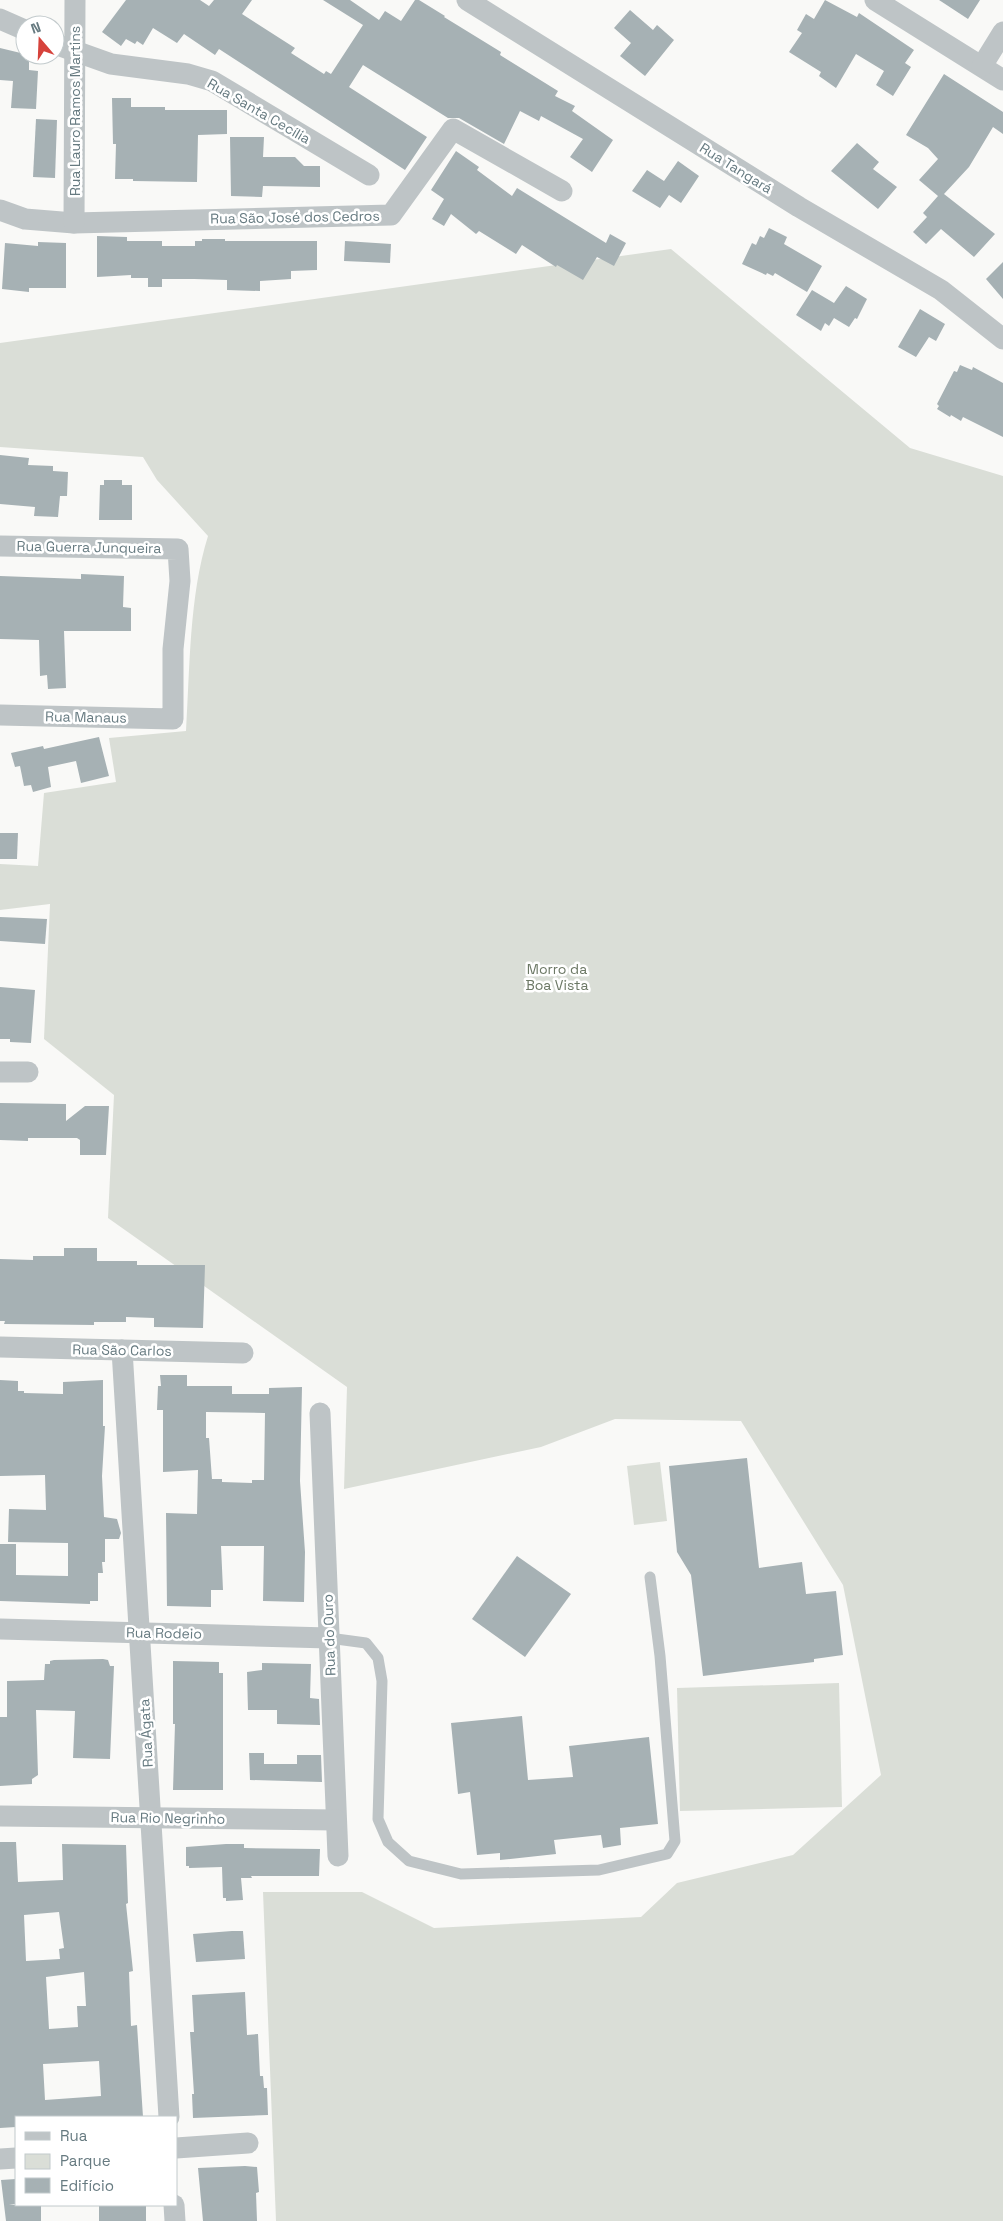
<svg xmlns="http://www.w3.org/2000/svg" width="1003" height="2221" font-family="'Space Grotesk',sans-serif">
<rect width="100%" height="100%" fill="#f9f9f7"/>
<!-- green -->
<g fill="#daded7">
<path d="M671 249 910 448 1003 476V2221H276L263 1892H362L434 1928 641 1917 677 1883 793 1855 881 1775 843 1585 741 1421 615 1419 541 1447 344 1489 347 1387 108 1218 114 1095 44 1039 50 904 0 910V864L38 866 44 793 116 782 109 738 186 731C190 668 189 597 208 536L157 480 143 457 0 447V343Z"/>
<path d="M660 1462 667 1521 634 1525 627 1466Z"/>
<path d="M839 1683 842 1807 680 1811 677 1688Z"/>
</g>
<!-- building -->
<g fill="#a6b1b4" fill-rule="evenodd">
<path d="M126 0H200L209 6 214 0H252L242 14 295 48 291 53 324 74 326 71 331 74 363 25 323 0H350L379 20 385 11 401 21 415 0H419L445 16 444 17 501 52 500 55 558 91 555 96 575 106 572 111 613 140 592 172 570 157 583 139 541 116 539 121 520 111 504 144 459 118H448L363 65 349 87 427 137 405 170 219 49 215 55 184 34 177 43 153 28 143 45 137 41 135 44 126 39 121 46 102 32Z"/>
<path d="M825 0 857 17 859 13 914 50 905 63 911 67 893 96 876 85 884 71 856 54 836 88 819 76 821 72 789 52 802 33 797 30 806 14 814 19Z"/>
<path d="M939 0H980L968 19Z"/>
<path d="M630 10 653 30 657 25 674 40 645 76 620 56 631 43 614 28Z"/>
<path d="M0 48 29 55V70L38 71 36 109 11 108 13 81 0 80Z"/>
<path d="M944 74 1003 112V134L993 127 969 167 944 194 995 234 974 257 941 229 926 244 913 232 927 217 923 213 938 196 919 180 938 159 928 148 906 135Z"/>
<path d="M112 98H131V107H165V110H227V134L198 135 197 182 133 181V179H115L116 144H113Z"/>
<path d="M36 119 57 120 55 178 33 177Z"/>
<path d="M230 137H264L263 157H295L304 166H320V187L263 186 262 197 231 196Z"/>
<path d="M857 143 879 162 873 169 897 187 878 209 831 171Z"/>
<path d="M456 151 479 167 477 170 512 196 517 188 606 243 610 234 626 243 614 266 597 257 583 280 557 265 556 267 522 245 516 254 479 231 476 234 451 214 444 226 432 219 444 199 431 190Z"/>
<path d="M678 161 699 176 681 203 669 195 660 208 632 191 647 170 664 181Z"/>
<path d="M769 228 787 237 784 244 822 266 807 292 775 273 773 276 767 273 766 275 742 264 752 243 756 245 760 236 764 238Z"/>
<path d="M97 236 127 237V241H162V246H195V241H202V239H225V241H317V270L291 271V279L260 281V291L227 290V280L194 279H162V287H148V278H131V275L97 277Z"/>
<path d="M345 241 391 244 390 263 344 261Z"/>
<path d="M38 242 66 243V288H29V292L2 289 5 243 38 246Z"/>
<path d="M1003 262V299L986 279Z"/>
<path d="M846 286 867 299 857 319 855 318 849 327 834 318 829 326 825 323 821 331 796 315 812 290 834 303Z"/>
<path d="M920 309 945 324 936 341 929 337 916 357 898 347Z"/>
<path d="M960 365 972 370 973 367 1003 383V437L963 417 961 421 951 415 950 417 937 409 939 406 937 404 954 371 957 372Z"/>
<path d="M0 455 29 458 28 465 53 466V471L68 472 67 496H60L58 517 34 516 35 507 0 504Z"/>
<path d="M104 480H122V485H132V520H99L100 485H104Z"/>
<path d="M81 574 124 576 123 607 131 608V631H64L66 688 48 689 47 675 40 676 39 640 0 639V576L81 579Z"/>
<path d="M99 737 109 776 81 783 76 761 48 767 51 787 33 792 31 785 24 786 20 766 15 767 11 753 43 746 44 749Z"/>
<path d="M0 833H18L17 859H0Z"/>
<path d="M0 917 47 919 45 944 0 941Z"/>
<path d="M0 987 35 990 31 1043 10 1042V1039H0Z"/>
<path d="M0 1103 66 1104V1121L85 1106H109L106 1155H80V1140L77 1138H28V1141L0 1140Z"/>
<path d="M64 1248H97V1261H137V1265H205L203 1328 154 1327V1318L126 1317V1322H94V1325L4 1324 5 1321H0V1259L33 1260V1256H64Z"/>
<path d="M160 1375H187V1386H232V1394H269V1388L302 1387 300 1481 305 1552 304 1602 263 1601 264 1546H221L223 1590H211V1607L167 1606 166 1513 197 1514 198 1470 163 1472V1410H157L158 1386H161ZM206 1412 265 1413 264 1480H252V1483L222 1482V1479H212L209 1438H206Z"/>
<path d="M0 1380 18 1381V1391H24V1393L63 1394V1382L103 1380V1426H105L102 1476 104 1517 117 1519 121 1533 119 1539H105V1562H102L103 1573H98V1601H90V1604L0 1601V1544H16V1575L68 1576V1543L8 1542 9 1509 46 1510 45 1475 0 1476Z"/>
<path d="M747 1458 759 1568 802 1562 806 1594 836 1591 843 1655 814 1659V1662L703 1676 691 1575 677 1552 669 1466Z"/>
<path d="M517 1556 571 1594 525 1657 472 1619Z"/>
<path d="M103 1659 108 1660 110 1666H114L110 1759 73 1758 75 1711 36 1710 38 1775 32 1779V1784L0 1786V1717H7V1681L44 1680 45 1664H50V1661L54 1660Z"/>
<path d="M173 1661 219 1662V1673H223V1790H173L175 1724H173Z"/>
<path d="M262 1663 311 1664 310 1698 319 1699 320 1725 277 1724V1710H248L247 1672 262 1670Z"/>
<path d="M522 1716 528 1780 573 1777 569 1746 649 1737 658 1824 620 1828 621 1845 603 1848 601 1835 554 1840 556 1854 500 1860V1853L477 1855 470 1792 458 1794 451 1723Z"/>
<path d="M249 1753H264V1764H297V1755H321L322 1782 250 1780Z"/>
<path d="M0 1842H16L18 1882 63 1880 62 1844 126 1845 128 1903 126 1904 133 1971 129 1972 131 2026 137 2025 143 2117H16V2127L0 2128ZM59 1912 64 1948 59 1949 60 1959 26 1961 24 1915ZM84 1972 86 2006H77L78 2027 49 2029 46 1977ZM99 2061 101 2096 45 2100 43 2064Z"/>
<path d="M226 1844H244V1848L320 1849 319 1876H251L252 1878H241L243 1900 226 1901V1898H223L222 1867 189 1868V1866H186V1847Z"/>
<path d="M232 1931H243L245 1959 196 1962 193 1934Z"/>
<path d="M245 1992 247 2035 258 2034 260 2076H263L264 2088H267L268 2115 193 2118 192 2094H194L190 2032H194L192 1995Z"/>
<path d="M245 2166 257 2167 259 2192 256 2193 257 2221H203L198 2168Z"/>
<path d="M16 2179V2204L9 2205H41V2221H6L1 2180Z"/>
<rect x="99" y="2205" width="47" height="16"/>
</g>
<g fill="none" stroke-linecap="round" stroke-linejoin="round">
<!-- lane -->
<path stroke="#bec4c6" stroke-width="11" d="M329 1638 366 1643 378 1658 382 1681 378 1819 388 1842 409 1861 461 1874 599 1870 667 1854 675 1841 660 1656 650 1577"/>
<!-- street -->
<g stroke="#bec4c6" stroke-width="21">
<path d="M467 0 799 207 941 290 1003 339"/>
<path d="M875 0 1003 80"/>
<path d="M0 19 25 30"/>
<path d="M55 44 111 64 188 74 212 81 369 175"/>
<path d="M982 66 1003 32"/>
<path d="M0 210 25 219 74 223 391 215 453 129 562 191"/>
<path d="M74 223 75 0"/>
<path d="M0 546 178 549 180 581 173 649V719L0 715"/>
<path d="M0 1072H28"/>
<path d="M0 1347 243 1353"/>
<path d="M122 1350 169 2117"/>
<path d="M320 1413 338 1856"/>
<path d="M0 1629 329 1638"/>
<path d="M0 1816 336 1820"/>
<path d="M176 2148 248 2143"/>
<path d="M0 2159 16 2158"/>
<path d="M174 2205 175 2221"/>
</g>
</g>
<g text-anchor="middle" stroke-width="5" stroke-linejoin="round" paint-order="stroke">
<!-- street labels -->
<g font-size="14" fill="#667a80" stroke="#fff">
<text transform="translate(75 111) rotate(-90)" y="5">Rua Lauro Ramos Martins</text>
<text transform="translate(259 111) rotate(30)" y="5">Rua Santa Cecília</text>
<text transform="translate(736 168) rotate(32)" y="5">Rua Tangará</text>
<text transform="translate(295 217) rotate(-1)" y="5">Rua São José dos Cedros</text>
<text transform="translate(89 547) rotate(1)" y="5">Rua Guerra Junqueira</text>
<text transform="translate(86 717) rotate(1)" y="5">Rua Manaus</text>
<text transform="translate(122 1350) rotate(1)" y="5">Rua São Carlos</text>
<text transform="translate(164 1633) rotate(1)" y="5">Rua Rodeio</text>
<text transform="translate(329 1635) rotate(-92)" y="5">Rua do Ouro</text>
<text transform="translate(146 1733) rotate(-93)" y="5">Rua Ágata</text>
<text transform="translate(168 1818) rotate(1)" y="5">Rua Rio Negrinho</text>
</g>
<!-- park labels -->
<g font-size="14" fill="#6c7865" stroke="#fff">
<text x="557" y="974">Morro da<tspan x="557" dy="16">Boa Vista</tspan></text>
</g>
</g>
<!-- legend -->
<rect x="15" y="2116" width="162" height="90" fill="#ffffff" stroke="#c2cacc"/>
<rect x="25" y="2132" width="25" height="8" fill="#bec4c6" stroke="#c2cacc"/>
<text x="60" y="2141" font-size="15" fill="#667a80">Rua</text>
<rect x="25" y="2154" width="25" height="15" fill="#daded7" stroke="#c2cacc"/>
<text x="60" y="2166" font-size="15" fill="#667a80">Parque</text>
<rect x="25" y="2178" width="25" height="15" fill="#a6b1b4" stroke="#c2cacc"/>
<text x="60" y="2191" font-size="15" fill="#667a80">Edifício</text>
<!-- north arrow -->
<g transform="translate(40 40) rotate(341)"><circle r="24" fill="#ffffff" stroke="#c2cacc"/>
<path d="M0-4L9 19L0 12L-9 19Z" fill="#d6423b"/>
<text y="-8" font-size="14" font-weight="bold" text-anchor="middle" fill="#667a80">N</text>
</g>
</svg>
